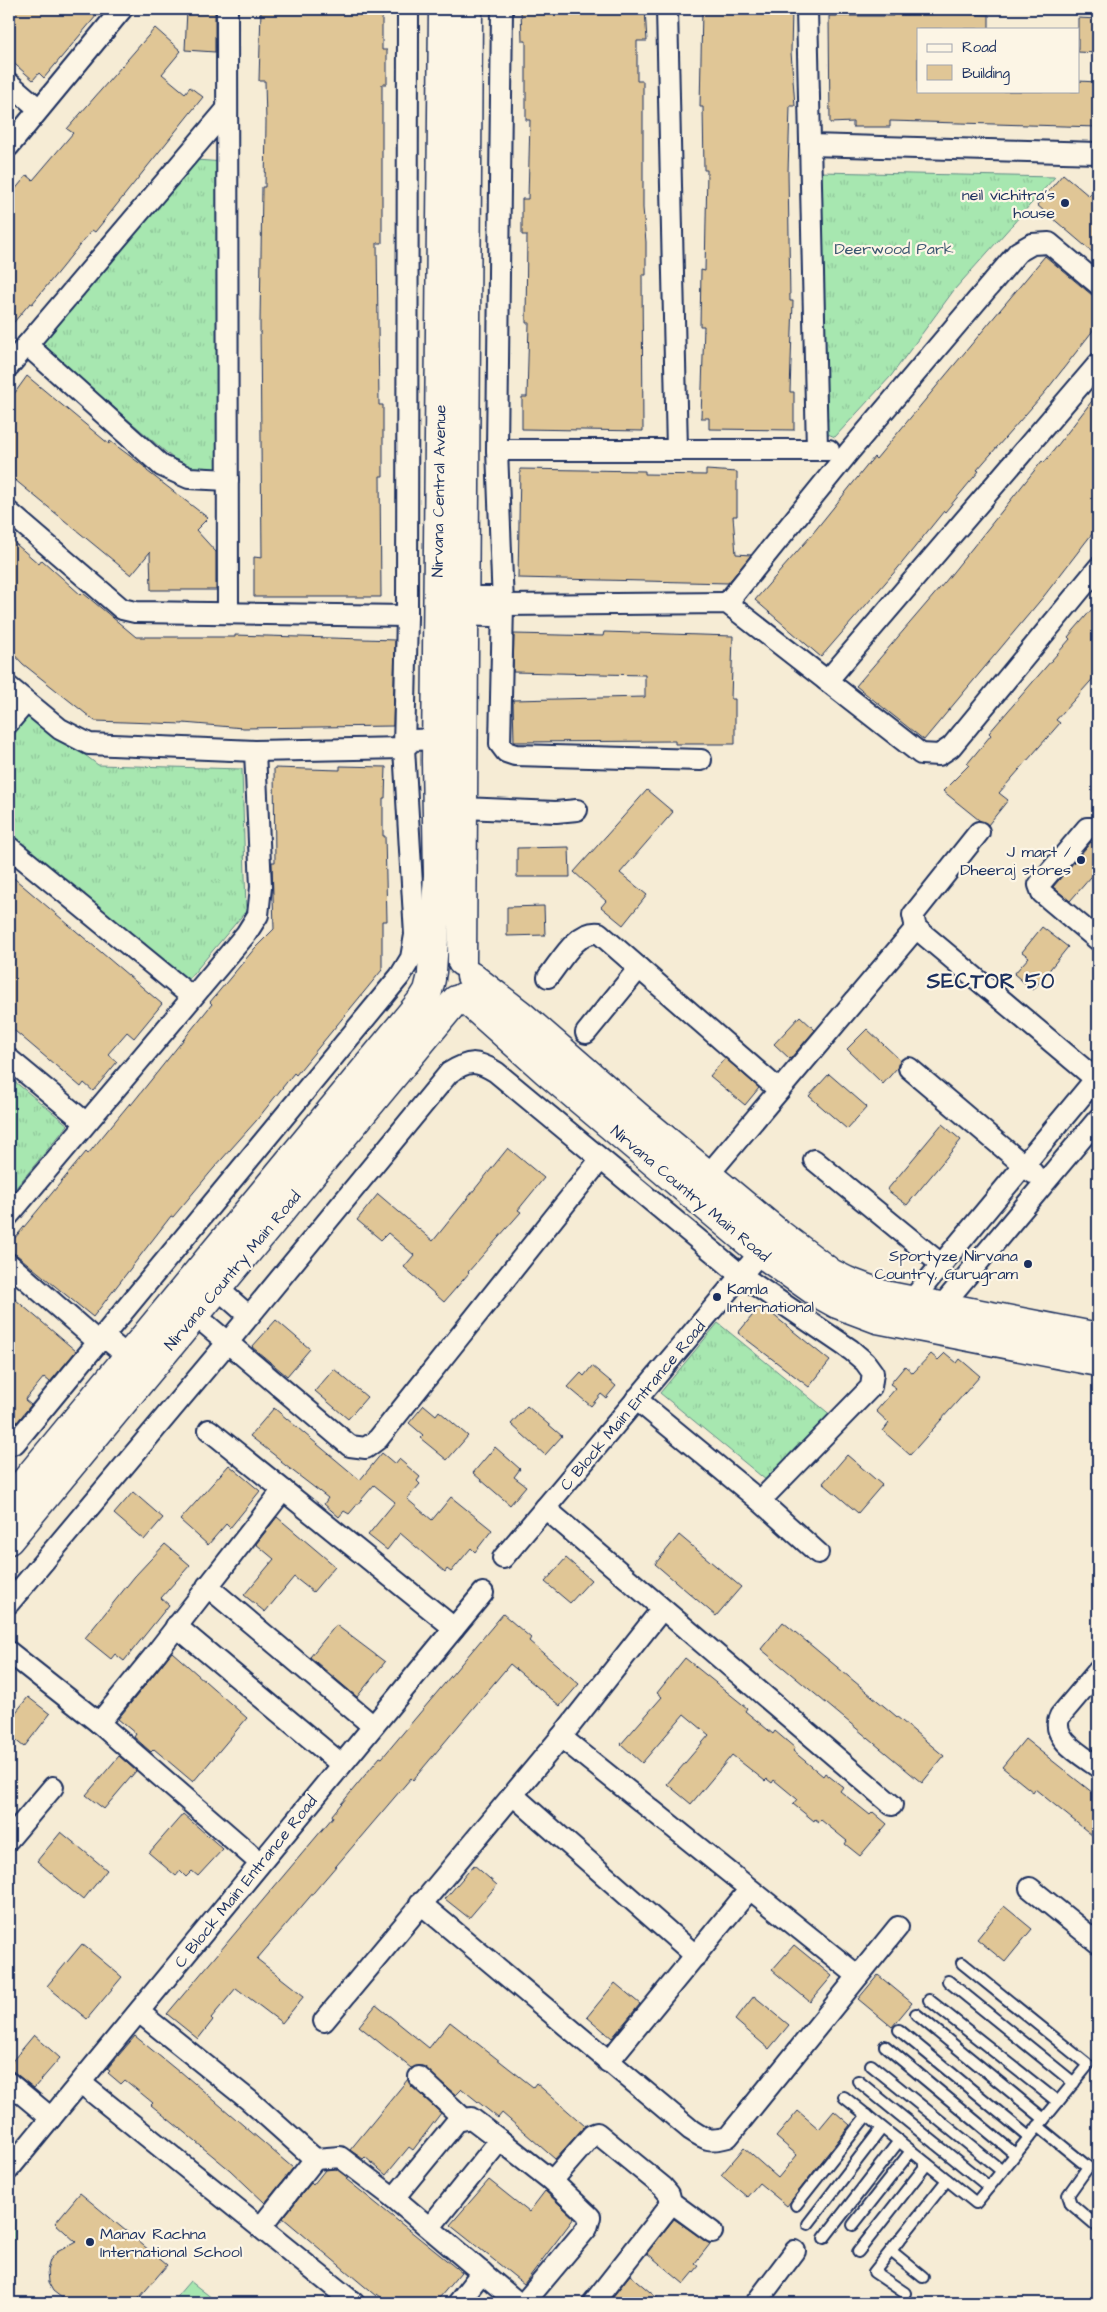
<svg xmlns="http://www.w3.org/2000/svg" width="1107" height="2312" font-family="'Architects Daughter',sans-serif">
<defs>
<pattern id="grass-tufts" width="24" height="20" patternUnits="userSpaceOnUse" patternTransform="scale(1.25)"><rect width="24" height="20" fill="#a7e7b0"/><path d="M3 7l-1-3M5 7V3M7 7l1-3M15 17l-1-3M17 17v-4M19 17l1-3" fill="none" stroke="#8fc69a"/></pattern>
</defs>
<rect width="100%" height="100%" fill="#f6ecd5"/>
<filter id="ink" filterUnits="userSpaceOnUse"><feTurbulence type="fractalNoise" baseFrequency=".02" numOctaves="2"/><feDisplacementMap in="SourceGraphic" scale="10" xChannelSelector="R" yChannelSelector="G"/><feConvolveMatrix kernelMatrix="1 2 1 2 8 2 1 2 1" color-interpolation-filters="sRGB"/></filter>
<g filter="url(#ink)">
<!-- grass -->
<g fill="url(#grass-tufts)" stroke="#618b87">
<path d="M196 160 224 162 221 471 189 472 40 344Z"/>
<path d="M820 172 1055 177 954 290 891 376 835 437 823 432Z"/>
<path d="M30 713 98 765 242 769 246 911 188 980 9 834V742Z"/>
<path d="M9 1077 68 1125 9 1196Z"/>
<path d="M718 1323 832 1416 772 1485 660 1393Z"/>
<path d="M15 2194 14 2303H9V2196Z"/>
</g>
<!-- pitch -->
<path fill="#a7e7b0" stroke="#618b87" d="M190 2281 217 2302 216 2303H171Z"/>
<!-- building -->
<g fill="#e0c696" stroke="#1b2f5e">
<path d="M9 9H102L44 78 39 73 33 80 9 59Z"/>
<path d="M261 9H382V50H387V84H382V243H377L379 405H383V476H380L381 597H254V557L262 558 260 323 262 187H265L266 122 265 81H259Z"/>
<path d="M521 9H645L647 41H637V81H643V208L646 242V275H642L643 431 522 429V397H527L529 323H526L527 235H522V199H528L530 120H526V41H522Z"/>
<path d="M702 9H792L791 52 795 106H790L788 172 790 301H793L790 392H794V430L709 429V418H701L704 326H700L701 270 705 271 707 170H704L703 107H700Z"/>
<path d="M187 10 215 11V52L185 50Z"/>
<path d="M919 12 989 15V29H918V91H1078V81L1098 82V127L890 121V127H853V122L830 123 829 16H893V14H919Z"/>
<path d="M1078 18 1098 19V53L1078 52Z"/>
<path d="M155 28 181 51 162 74 185 93 190 87 203 97 95 232 92 230 32 304 30 303 9 328V197L27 175 33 180 73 133 67 129Z"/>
<path d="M1063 174 1089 196 1098 185V257L1037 205Z"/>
<path d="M1045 256 1098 300V324L1046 391 977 470 979 471 945 512 944 511 898 568 821 657 755 600 809 538 874 457 876 459Z"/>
<path d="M27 376 109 444 110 441 146 468 147 471 208 518 196 530 216 552V590H151L150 552 131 575 9 475V401Z"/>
<path d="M1098 393V526L1044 596 924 740 856 686 945 582 1042 461 1044 463Z"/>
<path d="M520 469 645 471V474L706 475V470L737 472V516H733L736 554 751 555 728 583 518 578Z"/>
<path d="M9 538 39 564 42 560 81 595 83 593 136 637H235V635L395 640 393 726 244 728 183 723V724L95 721 23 664 9 649Z"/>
<path d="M1098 602V673L1056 720 1060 723 999 793 1008 800 988 825 979 820 943 791 969 765 967 764 991 735 989 733 1070 639 1068 637Z"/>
<path d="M604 632 733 636 731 699H735V744H675V741L514 742 513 700 645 697V675L513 672 514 634 603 636Z"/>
<path d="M340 766 386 767 385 798H383V836H385L387 921H382V970L296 1075 294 1073 256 1121 214 1168 173 1217 171 1216 93 1317 17 1255 9 1251V1245L86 1152 88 1154 130 1103 131 1105 212 1004 210 1002 255 948 274 929 272 862H275L274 768 340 770Z"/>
<path d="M647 790 673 812 620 873 647 895 623 925 601 907 606 901 574 872Z"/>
<path d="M1091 842 1098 848V869L1070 901 1053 887Z"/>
<path d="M569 847 570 877H517V848Z"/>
<path d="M9 874 162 1004 134 1038 127 1032 108 1054 117 1062 93 1091 84 1083 81 1087 9 1026Z"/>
<path d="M544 906 545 935 507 936V907Z"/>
<path d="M1042 927 1068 947 1033 990 1014 974 1029 957 1022 952Z"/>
<path d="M800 1016 815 1030 790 1059 774 1044Z"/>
<path d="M867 1029 900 1060 897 1068 883 1084 847 1049Z"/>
<path d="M725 1058 759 1088 745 1105 710 1076Z"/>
<path d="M829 1074 867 1107 847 1129 809 1096Z"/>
<path d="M942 1124 961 1140 907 1205 887 1190Z"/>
<path d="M508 1148 544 1178 518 1210 521 1212 468 1272 469 1273 444 1302 404 1267 414 1255 388 1233 381 1240 357 1220 378 1194 433 1241Z"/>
<path d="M9 1294 76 1351 50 1382 44 1377 25 1400 31 1405 9 1432Z"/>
<path d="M761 1305 830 1361 809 1387 738 1333Z"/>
<path d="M276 1320 310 1349 287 1376 252 1347Z"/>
<path d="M945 1353 957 1363 960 1359 980 1376 910 1455 883 1431 889 1423 876 1411 896 1388 890 1384 905 1366 913 1373 931 1354 938 1360Z"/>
<path d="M592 1366 616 1386 606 1398 601 1394 591 1406 568 1387 581 1373 584 1376Z"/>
<path d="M334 1369 367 1397 348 1419 315 1391Z"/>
<path d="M424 1405 436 1415 439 1411 468 1436 447 1460 420 1438 423 1435 409 1423Z"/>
<path d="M527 1406 562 1436 545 1455 511 1424Z"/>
<path d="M274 1408 360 1480 382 1453 395 1464 399 1459 420 1477 417 1481 420 1484 407 1499 432 1520 451 1497 492 1530 475 1552 471 1548 451 1572 447 1569 445 1572 400 1533 387 1550 368 1535 395 1502 374 1485 349 1514 344 1511 339 1517 324 1504 328 1498 281 1462 282 1461 250 1436Z"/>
<path d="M495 1447 520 1469 514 1477 526 1486 510 1505 473 1473Z"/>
<path d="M847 1455 882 1485 858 1513 823 1483Z"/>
<path d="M229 1465 260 1491 230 1528 226 1524 208 1545 180 1520Z"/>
<path d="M133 1492 163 1518 144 1540 114 1514Z"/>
<path d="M277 1517 335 1566 313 1592 294 1577 265 1612 244 1595 274 1559 256 1544Z"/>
<path d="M679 1535 741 1587 716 1616 655 1564Z"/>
<path d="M165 1544 190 1565 161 1598 169 1605 124 1661 115 1654 111 1659 85 1638 135 1576Z"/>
<path d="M566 1558 591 1580 570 1603 545 1582Z"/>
<path d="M503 1614 531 1638 529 1641 579 1684 560 1706 510 1664 413 1780 411 1778 257 1959 304 1996 282 2023 236 1988 211 2018 213 2020 198 2039 167 2014 333 1817 332 1815 380 1757 382 1758Z"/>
<path d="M783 1622 944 1756 922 1783 761 1649Z"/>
<path d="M336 1625 385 1662 357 1697 310 1657Z"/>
<path d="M172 1652 247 1718 193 1782 154 1749 151 1752 134 1737 136 1734 118 1719Z"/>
<path d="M685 1658 747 1708 745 1711 773 1734 775 1731 795 1748 793 1751 823 1776 825 1773 843 1787 840 1791 870 1815 873 1812 887 1824 860 1856 845 1844 847 1841 821 1820 819 1822 815 1819 814 1821 793 1804 797 1799 774 1780 772 1783 767 1779 765 1781 732 1755 691 1804 667 1784 709 1735 684 1714 642 1763 621 1744 662 1697 657 1693Z"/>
<path d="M28 1697 50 1714 24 1747 9 1735V1721Z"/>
<path d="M1025 1739 1098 1797V1840L1035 1789 1033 1792 1002 1767Z"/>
<path d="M119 1756 136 1771 104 1809 86 1795Z"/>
<path d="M183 1814 223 1849 198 1876 192 1871 186 1877 180 1871 176 1876 149 1853Z"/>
<path d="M61 1832 107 1870 83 1900 37 1861Z"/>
<path d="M474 1865 497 1885 469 1918 445 1899Z"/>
<path d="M1004 1906 1032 1929 1005 1962 977 1939Z"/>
<path d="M82 1944 122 1977 87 2019 47 1986Z"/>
<path d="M794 1945 832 1976 810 2002 772 1970Z"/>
<path d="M878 1975 912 2003 892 2027 858 1999Z"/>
<path d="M615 1983 640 2004 612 2038 587 2017Z"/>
<path d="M754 1996 789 2025 769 2049 735 2020Z"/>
<path d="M376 2005 429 2048 450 2022 533 2087 536 2083 585 2126 555 2159 502 2113 498 2118 462 2089 456 2095 422 2066 411 2068 359 2026Z"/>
<path d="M34 2035 60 2058 34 2088 9 2068V2065Z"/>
<path d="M135 2036 179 2072 180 2071 293 2168 265 2203 230 2170 151 2105 153 2103 125 2080 121 2084 108 2073 110 2071 107 2069Z"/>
<path d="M408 2079 411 2086 441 2113 413 2150 409 2147 386 2175 365 2157 363 2159 350 2150Z"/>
<path d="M798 2111 819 2129 834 2111 850 2125 787 2206 759 2183 747 2197 721 2175 744 2148 778 2178 797 2155 776 2137Z"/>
<path d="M336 2169 348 2178 346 2179 461 2272 435 2303H388L377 2294 376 2296 283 2218 311 2183 313 2185 325 2170Z"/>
<path d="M489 2180 529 2212 545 2191 574 2218 524 2284 450 2225Z"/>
<path d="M80 2193 167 2265 135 2303H78L62 2298 53 2291 48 2282 47 2271 50 2260 57 2252 76 2242 55 2223Z"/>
<path d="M674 2219 710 2244 695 2263 699 2266 684 2284 647 2253Z"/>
<path d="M630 2275 663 2303H608Z"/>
</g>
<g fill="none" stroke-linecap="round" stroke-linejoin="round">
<defs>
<g id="lane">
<path d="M948 1981 1074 2083"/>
<path d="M929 2000 1058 2102"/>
<path d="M916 2014 1044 2119"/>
<path d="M899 2030 1029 2137"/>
<path d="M885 2046 1015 2154"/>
<path d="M871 2065 1002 2171"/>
<path d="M858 2081 989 2187"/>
<path d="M844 2097 976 2203 1088 2065 962 1963"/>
<path d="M1038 2126 1088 2167 1068 2195 1071 2204 1098 2227"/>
<path d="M796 2205 867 2115"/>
<path d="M808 2224 882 2128"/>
<path d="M853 2225 911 2151"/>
<path d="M824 2238 899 2141"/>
<path d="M891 2251 923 2277"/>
<path d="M858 2252 927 2164"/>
<path d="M905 2293 874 2272 947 2180"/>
</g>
<g id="street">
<path d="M227 9 228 612"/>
<path d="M502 9 497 450 503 605 500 744 506 752 515 755 701 760"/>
<path d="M667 9 677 450"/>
<path d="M807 9 817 449"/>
<path d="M9 83 39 109"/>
<path d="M810 145 1098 153"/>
<path d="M9 146 122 9"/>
<path d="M27 345 162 466 189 478 228 480"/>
<path d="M9 366 227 109"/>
<path d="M497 450H829"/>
<path d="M9 512 122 609 135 612 407 616"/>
<path d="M452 597H493L503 605 727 603 921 754 939 755 951 747 1098 568"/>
<path d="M727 603 849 452 1018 252 1032 244 1049 243 1098 284"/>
<path d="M452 615 492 616 503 605"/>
<path d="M827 681 1098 364"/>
<path d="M9 687 60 729 89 744 255 751 404 748 413 740 436 739"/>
<path d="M9 722 26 702"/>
<path d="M463 808 556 812 577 810"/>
<path d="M1098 828H1087L1039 885 1042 893 1098 940"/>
<path d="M979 832 913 915 916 928 1098 1081"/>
<path d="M9 847 192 997"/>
<path d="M548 977C561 961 577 930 599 933L779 1090"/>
<path d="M586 1033 639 968"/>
<path d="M9 1059 85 1122"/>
<path d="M909 1068 1033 1173"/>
<path d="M814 1160 942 1265"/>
<path d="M708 1175 916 928"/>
<path d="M9 1215 246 934 258 915 261 887 255 751"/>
<path d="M9 1264 97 1341H109L137 1364"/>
<path d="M217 1288 249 1316"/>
<path d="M911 1301 1098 1076"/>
<path d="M940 1308 1098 1119"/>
<path d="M195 1315 350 1446 366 1448 378 1439 600 1160"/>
<path d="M636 1399 760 1501 818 1553"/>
<path d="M209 1430 454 1628"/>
<path d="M9 1445 15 1443 400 976 411 958 415 935 404 748 407 616 408 9"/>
<path d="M545 1508 892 1805"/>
<path d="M503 1558 769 1242"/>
<path d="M207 1586 373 1726"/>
<path d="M9 1603 228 1342 449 1073C469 1060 476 1060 496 1072L742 1276 851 1350 865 1362 873 1373 871 1387 760 1501"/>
<path d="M176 1626 341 1764"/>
<path d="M9 1652 99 1723 259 1862"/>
<path d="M1098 1671 1060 1716C1049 1738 1083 1756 1098 1767"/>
<path d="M99 1723 153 1657 283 1490"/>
<path d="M561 1737 858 1976"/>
<path d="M513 1795 696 1956"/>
<path d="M9 1839 53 1787"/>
<path d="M1030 1888 1098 1943"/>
<path d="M420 1903 691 2130C706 2140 710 2142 728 2137L898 1927"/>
<path d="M139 2012 250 2101 315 2159 340 2157 394 2198 518 2303"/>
<path d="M324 2021 561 1737 662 1609"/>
<path d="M608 2062 749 1890"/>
<path d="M419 2077 464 2119"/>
<path d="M9 2083 51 2118"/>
<path d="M81 2083 354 2303"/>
<path d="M500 2140 552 2181 590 2217 587 2228 524 2303"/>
<path d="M9 2169 483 1593"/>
<path d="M552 2181 592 2135 597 2133 663 2187 669 2194 671 2202 712 2232"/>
<path d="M394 2198 457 2121 471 2118 500 2140 430 2227"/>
<path d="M261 2227 315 2159"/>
<path d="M458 2303 482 2272"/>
<path d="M593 2303 667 2209 671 2202"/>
<path d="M756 2303 795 2251"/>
</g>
<g id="secondary">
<path d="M462 962 468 9"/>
<path d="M432 972 438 875 436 761 443 9"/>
<path d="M471 976 520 1014 643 1121 777 1232 831 1273 847 1281 884 1295 1098 1337"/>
<path d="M463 997 546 1071 761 1253 819 1294 837 1304 877 1319 1098 1362"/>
<path d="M9 1501 423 999 428 991 431 979"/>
<path d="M9 1540 456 1000"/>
</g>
</defs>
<!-- lane casing -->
<use href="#lane" stroke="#1b2f5e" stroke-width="14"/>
<!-- street casing -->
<use href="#street" stroke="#1b2f5e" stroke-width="24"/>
<!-- secondary casing -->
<use href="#secondary" stroke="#1b2f5e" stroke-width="31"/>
<!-- lane -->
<use href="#lane" stroke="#fcf5e5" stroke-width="10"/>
<!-- street -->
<use href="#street" stroke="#fcf5e5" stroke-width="20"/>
<!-- secondary -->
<use href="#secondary" stroke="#fcf5e5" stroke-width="28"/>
</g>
</g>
<!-- markers -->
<g fill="#1b2f5e" stroke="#fcf5e5" stroke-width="2">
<circle cx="1065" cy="203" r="5"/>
<circle cx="1081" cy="860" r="5"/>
<circle cx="1028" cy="1264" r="5"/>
<circle cx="717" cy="1297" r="5"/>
<circle cx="90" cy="2242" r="5"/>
</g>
<g text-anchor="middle" stroke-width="4.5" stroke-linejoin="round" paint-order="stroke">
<!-- poi labels -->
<g font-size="16" fill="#1b2f5e" stroke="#fcf5e5" text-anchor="end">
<text x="1055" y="200">neil vichitra's<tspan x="1055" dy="18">house</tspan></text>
<text x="1071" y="857">J mart /<tspan x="1071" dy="18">Dheeraj stores</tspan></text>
<text x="1018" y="1261">Sportyze Nirvana<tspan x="1018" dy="18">Country, Gurugram</tspan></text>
<text x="727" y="1294" text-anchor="start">Kamla<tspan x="727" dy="18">International</tspan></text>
<text x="100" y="2239" text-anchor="start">Manav Rachna<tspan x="100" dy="18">International School</tspan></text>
</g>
<!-- park labels -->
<g font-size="16" fill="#37546e" stroke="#fcf5e5">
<text x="894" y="254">Deerwood Park</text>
</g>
<!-- street labels -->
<g font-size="16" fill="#1b2f5e" stroke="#fcf5e5">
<text transform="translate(438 491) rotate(-89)" y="6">Nirvana Central Avenue</text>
<text transform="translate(691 1193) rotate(40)" y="6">Nirvana Country Main Road</text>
<text transform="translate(232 1270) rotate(-50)" y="6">Nirvana Country Main Road</text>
<text transform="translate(632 1405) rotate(-50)" y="6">C Block Main Entrance Road</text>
<text transform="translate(245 1881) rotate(-51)" y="6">C Block Main Entrance Road</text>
</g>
<!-- district labels -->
<g font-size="21" font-weight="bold" letter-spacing="1" fill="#1b2f5e" stroke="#fcf5e5">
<text x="991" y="988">SECTOR 50</text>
</g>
</g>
<!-- margin -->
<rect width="1107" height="2312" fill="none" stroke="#fcf5e5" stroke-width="30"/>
<rect x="15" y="15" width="1077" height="2282" fill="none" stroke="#1b2f5e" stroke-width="2" filter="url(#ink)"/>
<!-- legend -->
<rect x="917" y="28" width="162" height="65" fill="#fcf5e5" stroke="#a2a6af"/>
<rect x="927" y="44" width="25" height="8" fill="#fcf5e5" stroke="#a2a6af"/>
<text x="962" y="52" font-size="15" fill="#1b2f5e">Road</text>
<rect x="927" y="65" width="25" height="15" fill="#e0c696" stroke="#a2a6af"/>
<text x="962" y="78" font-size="15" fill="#1b2f5e">Building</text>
</svg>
